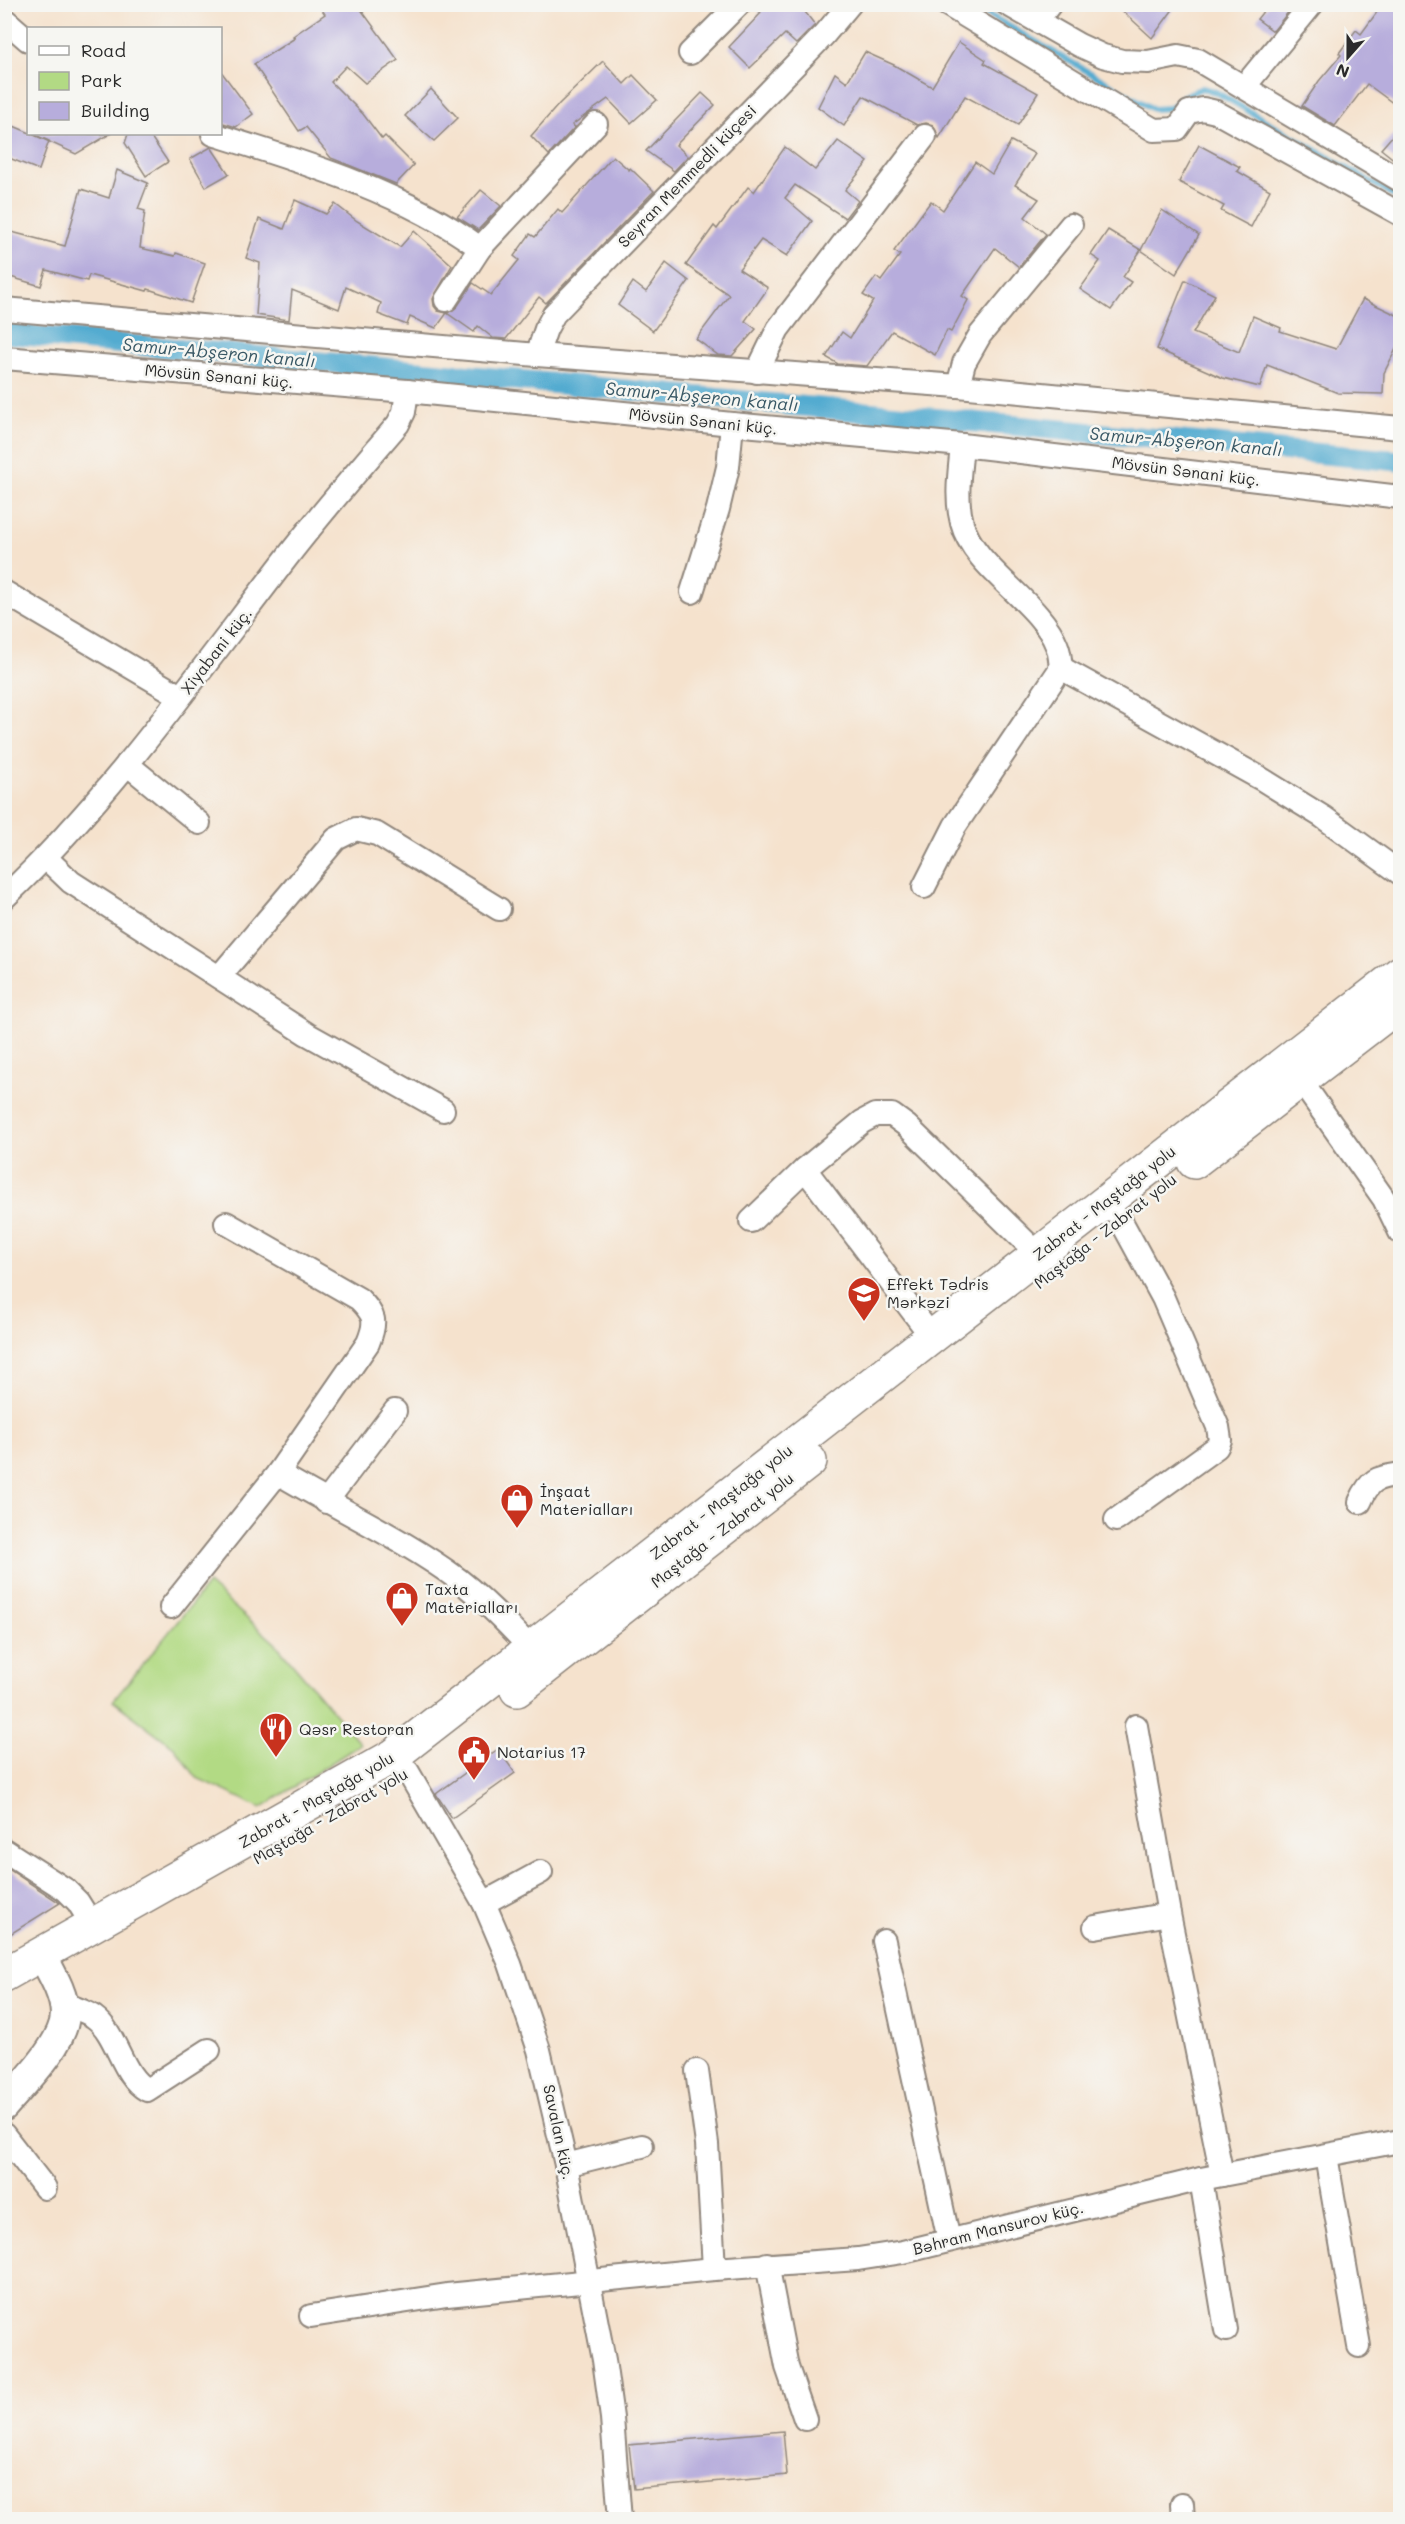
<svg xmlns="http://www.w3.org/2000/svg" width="1405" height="2524" font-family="Mali,sans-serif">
<rect width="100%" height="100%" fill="#f6f6f2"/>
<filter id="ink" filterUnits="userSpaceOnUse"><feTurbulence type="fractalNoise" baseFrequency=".0167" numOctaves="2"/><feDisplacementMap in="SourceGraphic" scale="12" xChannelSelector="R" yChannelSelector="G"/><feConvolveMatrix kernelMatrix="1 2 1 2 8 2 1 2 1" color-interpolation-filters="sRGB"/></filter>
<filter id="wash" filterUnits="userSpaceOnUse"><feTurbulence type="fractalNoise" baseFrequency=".008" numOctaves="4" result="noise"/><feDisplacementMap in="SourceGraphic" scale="24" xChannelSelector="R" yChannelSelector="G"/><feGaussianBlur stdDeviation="1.35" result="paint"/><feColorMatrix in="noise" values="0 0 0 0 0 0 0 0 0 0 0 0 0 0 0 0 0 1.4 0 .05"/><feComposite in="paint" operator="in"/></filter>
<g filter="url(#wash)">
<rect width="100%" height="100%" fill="#f5e2cd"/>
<!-- green -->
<path fill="#b2da84" stroke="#6e8258" stroke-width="1.5" d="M208 1584 275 1643 361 1744 261 1808 197 1778 174 1747 113 1701Z"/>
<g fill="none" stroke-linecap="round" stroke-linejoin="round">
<!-- stream -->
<path stroke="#53abd0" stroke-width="6" d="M970 4 1153 109 1171 108 1184 96 1202 88 1216 92 1400 199"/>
<!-- canal -->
<path stroke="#53abd0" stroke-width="21" d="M4 333 1400 461"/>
</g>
<g id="blocks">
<!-- building -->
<g fill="#b7addc">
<path d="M318 4H357L398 60 365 83 346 66 331 82 363 114 382 139 385 136 414 165 396 184 331 158 306 127 299 131 254 64 295 38 293 36 325 14Z"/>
<path d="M752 4H799L815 25 796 44 785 34 750 68 729 47 761 13Z"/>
<path d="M1115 4H1177L1152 38Z"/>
<path d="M1269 4H1282L1290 10 1273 31 1257 19Z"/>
<path d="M1383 4H1401V109L1367 84 1335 126 1302 106 1319 81 1341 55 1339 53 1356 30 1361 34Z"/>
<path d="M959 42 986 60 984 63 1038 93 1018 125 965 96 939 138 933 125 926 123 917 125 863 96 844 126 818 107 835 73 847 82 865 52 894 65 932 87Z"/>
<path d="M603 61 624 84 633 75 657 100 631 123 608 99 572 125 575 127 549 155 531 136 559 104Z"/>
<path d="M220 70 253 114 236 127 220 122Z"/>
<path d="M431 89 458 118 434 141 405 116Z"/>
<path d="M702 93 715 105 676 145 688 156 674 171 646 151Z"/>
<path d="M4 122 49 141 39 170 4 156Z"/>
<path d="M1401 126V165L1381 149Z"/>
<path d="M32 134H110L76 154Z"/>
<path d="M128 134H149L168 162 146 176 125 143Z"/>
<path d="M838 141 868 162 845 190 858 201 845 218 795 185 785 198 812 221 787 256 761 240 739 269 768 288 745 321 756 329 732 356 718 355 696 339 729 295 686 265 714 226 717 229 748 187 754 192 785 147 815 170Z"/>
<path d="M1011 141 1035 154 1015 185 1039 199 1025 217 1046 234 1019 267 995 248 962 296 968 300 951 332 947 330 935 355 892 331 867 366 838 364 826 357 842 332 850 338 873 301 863 295 876 277 881 281 900 255 894 251 931 201 943 210 975 162 992 174Z"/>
<path d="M1199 145 1240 167 1237 171 1270 190 1251 227 1221 211 1224 206 1179 182Z"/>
<path d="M211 147 229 174 206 187 190 159Z"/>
<path d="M613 156 629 170 630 168 654 191 546 303 539 297 506 339 493 338 478 326 474 332 447 313 457 307 473 283 491 295 519 260 514 256 530 234 535 237 558 209 562 213Z"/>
<path d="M117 170 148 183 138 209 145 211 140 248 175 256 176 253 205 263 191 303 148 289 147 291 89 275 87 281 46 270 41 286 7 276 10 269 4 267V230L65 246 81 189 109 198Z"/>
<path d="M481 190 501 206 478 230 457 217Z"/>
<path d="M295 200 326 214 335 204 357 221 400 247 414 231 452 265 433 299 434 306 438 311 447 313 436 328 410 317 407 325 378 314 381 303 346 287 339 309 292 290 289 320 256 315 260 263 246 258 259 219 284 229Z"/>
<path d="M1162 210 1199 235 1176 274 1141 250Z"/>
<path d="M1108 230 1141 250 1123 277 1131 282 1111 310 1080 289 1100 261 1091 255Z"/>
<path d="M666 263 689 281 653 331 618 305 633 282 646 292Z"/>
<path d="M1185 280 1215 295 1193 333 1239 352 1253 316 1281 328 1280 331 1336 349 1363 299 1401 317V339L1384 373 1383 394 1338 393 1267 365 1260 387 1223 378 1157 349Z"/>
<path d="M498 1749 515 1773 452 1818 436 1794Z"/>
<path d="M4 1866 60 1903 4 1938Z"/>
<path d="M783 2431 787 2475 634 2489 629 2445Z"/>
</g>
</g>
</g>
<g filter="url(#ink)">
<use href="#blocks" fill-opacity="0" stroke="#90867c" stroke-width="1.5"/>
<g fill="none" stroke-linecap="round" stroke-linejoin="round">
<defs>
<g id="minor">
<path d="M946 4 1154 130 1177 129 1189 112 1203 109 1216 112 1400 214"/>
<path d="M1007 4 1079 45 1103 56 1122 61 1148 62 1178 56 1198 60 1400 180"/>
<path d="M4 19 28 40"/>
<path d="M1037 21 1050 4"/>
<path d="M690 53 739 4"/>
<path d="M1244 87 1312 4"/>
<path d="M213 134C303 162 404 192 480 248"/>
<path d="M446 300 480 248 596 124"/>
<path d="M4 309 537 355 958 386 1400 428"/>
<path d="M537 355 546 329 554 314 824 35 850 4"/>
<path d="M4 358 407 391 732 424 962 445 1400 497"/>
<path d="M757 372 778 329 925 136"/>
<path d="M958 386 964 363 980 335 1071 225"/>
<path d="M962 445C960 470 955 497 962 523 974 569 1040 601 1057 646 1060 653 1060 661 1061 668"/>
<path d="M4 592 180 696"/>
<path d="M692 592 718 509 728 467 732 424"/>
<path d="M127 764 199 823"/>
<path d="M46 858 71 882 307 1034 443 1110"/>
<path d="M924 887 955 826 1061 668 1260 778 1323 817 1400 873"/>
<path d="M4 898C112 796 198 673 288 556 323 511 361 467 398 424L404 412 407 391"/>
<path d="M219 977 336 839 356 829 377 834 499 909"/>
<path d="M1301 1081 1384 1199 1400 1232"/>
<path d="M805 1169 932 1337"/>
<path d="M751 1221 805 1169 862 1122 875 1115H892L907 1126 1038 1254"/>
<path d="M278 1473C336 1508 406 1540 459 1580 486 1601 509 1625 532 1650"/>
<path d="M326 1502 395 1411"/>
<path d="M1360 1502C1370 1479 1376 1478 1400 1474"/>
<path d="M1116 1520 1217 1447 1220 1440 1218 1427 1163 1298 1120 1219"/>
<path d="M171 1607 278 1473 368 1343C377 1321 375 1315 359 1299L226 1223"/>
<path d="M1136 1726 1169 1914 1222 2175"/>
<path d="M408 1772 484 1903 510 1964 539 2050 566 2165 604 2360 612 2418 620 2520"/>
<path d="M4 1850 66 1890 78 1902 93 1926"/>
<path d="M484 1903 541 1872"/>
<path d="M1095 1927 1169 1914"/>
<path d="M884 1941 949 2240"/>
<path d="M63 2003C73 2008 86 2011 94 2017 118 2034 121 2076 147 2090L209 2050"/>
<path d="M697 2071 707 2144 714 2269"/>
<path d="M4 2135 45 2188"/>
<path d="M1326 2156 1359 2346"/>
<path d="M566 2165 642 2146"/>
<path d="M1201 2179 1226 2330"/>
<path d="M767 2264 787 2367 805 2419"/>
<path d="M311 2316 447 2295 714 2269 858 2259 903 2252 1201 2179 1400 2141"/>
<path d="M1182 2504 1183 2520"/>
</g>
<path id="tertiary" d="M4 2106C23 2084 64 2044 65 2015 65 1995 51 1972 42 1955"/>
<g id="primary">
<path d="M1194 1162 1400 1004"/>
<path d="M517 1690 810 1461"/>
<path d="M4 1975 393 1756 1400 973"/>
</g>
</defs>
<!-- minor casing -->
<use href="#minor" stroke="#90867c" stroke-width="26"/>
<!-- tertiary casing -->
<use href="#tertiary" stroke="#90867c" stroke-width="32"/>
<!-- primary casing -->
<use href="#primary" stroke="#90867c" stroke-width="36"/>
<!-- minor -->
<use href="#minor" stroke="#fff" stroke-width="22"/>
<!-- tertiary -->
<use href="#tertiary" stroke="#fff" stroke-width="28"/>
<!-- primary -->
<use href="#primary" stroke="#fff" stroke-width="33"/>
</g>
</g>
<!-- icons -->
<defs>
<symbol id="university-pin" viewBox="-11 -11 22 30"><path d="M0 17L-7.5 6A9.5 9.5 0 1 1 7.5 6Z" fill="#c8321e" stroke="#f6f6f2"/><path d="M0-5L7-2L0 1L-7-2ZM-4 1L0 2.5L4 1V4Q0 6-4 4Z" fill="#fff"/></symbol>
<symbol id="shop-pin" viewBox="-11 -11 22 30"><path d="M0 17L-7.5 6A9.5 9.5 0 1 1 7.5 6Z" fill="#c8321e" stroke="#f6f6f2"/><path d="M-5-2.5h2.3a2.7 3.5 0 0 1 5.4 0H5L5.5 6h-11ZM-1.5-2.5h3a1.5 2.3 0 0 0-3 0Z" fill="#fff"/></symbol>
<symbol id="restaurant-pin" viewBox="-11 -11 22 30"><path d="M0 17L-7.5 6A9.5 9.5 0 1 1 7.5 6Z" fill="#c8321e" stroke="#f6f6f2"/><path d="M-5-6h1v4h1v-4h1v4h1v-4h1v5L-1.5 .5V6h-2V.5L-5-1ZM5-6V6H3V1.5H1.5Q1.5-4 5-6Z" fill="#fff"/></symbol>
<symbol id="civic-pin" viewBox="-11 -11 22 30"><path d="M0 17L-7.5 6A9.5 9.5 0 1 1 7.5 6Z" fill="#c8321e" stroke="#f6f6f2"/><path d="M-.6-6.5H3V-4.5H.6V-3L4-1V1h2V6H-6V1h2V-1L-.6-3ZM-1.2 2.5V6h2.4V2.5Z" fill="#fff"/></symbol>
</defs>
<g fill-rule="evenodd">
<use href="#university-pin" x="845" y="1274" width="38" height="52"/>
<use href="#shop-pin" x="498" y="1481" width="38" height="52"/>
<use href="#shop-pin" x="383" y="1579" width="38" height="52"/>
<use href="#restaurant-pin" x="257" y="1710" width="38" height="52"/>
<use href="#civic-pin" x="455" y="1733" width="38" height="52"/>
</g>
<g text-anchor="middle" stroke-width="5" stroke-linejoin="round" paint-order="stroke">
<!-- street labels -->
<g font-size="16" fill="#2b2b2b" stroke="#f6f6f2">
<text transform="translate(687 176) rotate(-46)" y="6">Seyran Memmedli küçesi</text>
<text transform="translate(219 376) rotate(5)" y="6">Mövsün Sənani küç.</text>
<text transform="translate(703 421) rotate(6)" y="6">Mövsün Sənani küç.</text>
<text transform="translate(1186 471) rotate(7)" y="6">Mövsün Sənani küç.</text>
<text transform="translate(216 651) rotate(-52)" y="6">Xiyabani küç.</text>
<text transform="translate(1104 1203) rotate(-38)" y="6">Zabrat - Maştağa yolu</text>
<text transform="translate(1105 1231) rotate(-38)" y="6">Maştağa - Zabrat yolu</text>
<text transform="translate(721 1502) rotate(-38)" y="6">Zabrat - Maştağa yolu</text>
<text transform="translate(722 1530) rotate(-38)" y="6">Maştağa - Zabrat yolu</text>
<text transform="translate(316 1800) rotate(-30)" y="6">Zabrat - Maştağa yolu</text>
<text transform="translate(330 1816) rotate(-30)" y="6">Maştağa - Zabrat yolu</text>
<text transform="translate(559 2132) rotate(78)" y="6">Savalan küç.</text>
<text transform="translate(998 2228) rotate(-14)" y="6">Bəhram Mansurov küç.</text>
</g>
<!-- poi labels -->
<g font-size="16" fill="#2b2b2b" stroke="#f6f6f2" text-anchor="start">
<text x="887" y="1290">Effekt Tədris<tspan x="887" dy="18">Mərkəzi</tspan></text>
<text x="540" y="1497">İnşaat<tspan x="540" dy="18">Materialları</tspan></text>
<text x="425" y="1595">Taxta<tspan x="425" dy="18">Materialları</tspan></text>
<text x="299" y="1735">Qəsr Restoran</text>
<text x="497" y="1758">Notarius 17</text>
</g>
<!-- water labels -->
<g font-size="18" font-style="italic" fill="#395865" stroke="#f6f6f2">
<text transform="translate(219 353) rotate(5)" y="6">Samur-Abşeron kanalı</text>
<text transform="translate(702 397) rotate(5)" y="6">Samur-Abşeron kanalı</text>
<text transform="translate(1186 442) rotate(5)" y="6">Samur-Abşeron kanalı</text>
</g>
</g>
<!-- margin -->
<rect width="1405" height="2524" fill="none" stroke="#f6f6f2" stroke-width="24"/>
<!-- legend -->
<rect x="27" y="27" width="195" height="108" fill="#f6f6f2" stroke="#a5a5a2" stroke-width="1.5"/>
<rect x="39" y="46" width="30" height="9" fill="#ffffff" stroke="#a5a5a2" stroke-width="1.5"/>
<text x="81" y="57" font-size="18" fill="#2b2b2b">Road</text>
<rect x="39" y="72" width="30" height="18" fill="#b2da84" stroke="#a5a5a2" stroke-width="1.5"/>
<text x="81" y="87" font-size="18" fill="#2b2b2b">Park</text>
<rect x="39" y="102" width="30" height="18" fill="#b7addc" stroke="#a5a5a2" stroke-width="1.5"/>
<text x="81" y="117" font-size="18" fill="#2b2b2b">Building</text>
<!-- north arrow -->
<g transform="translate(1348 57) rotate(201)" stroke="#f6f6f2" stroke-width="4.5" paint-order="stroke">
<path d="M0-4.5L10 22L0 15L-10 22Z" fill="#2b2b2b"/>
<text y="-9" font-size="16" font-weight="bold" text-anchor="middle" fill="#2b2b2b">N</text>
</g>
</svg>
